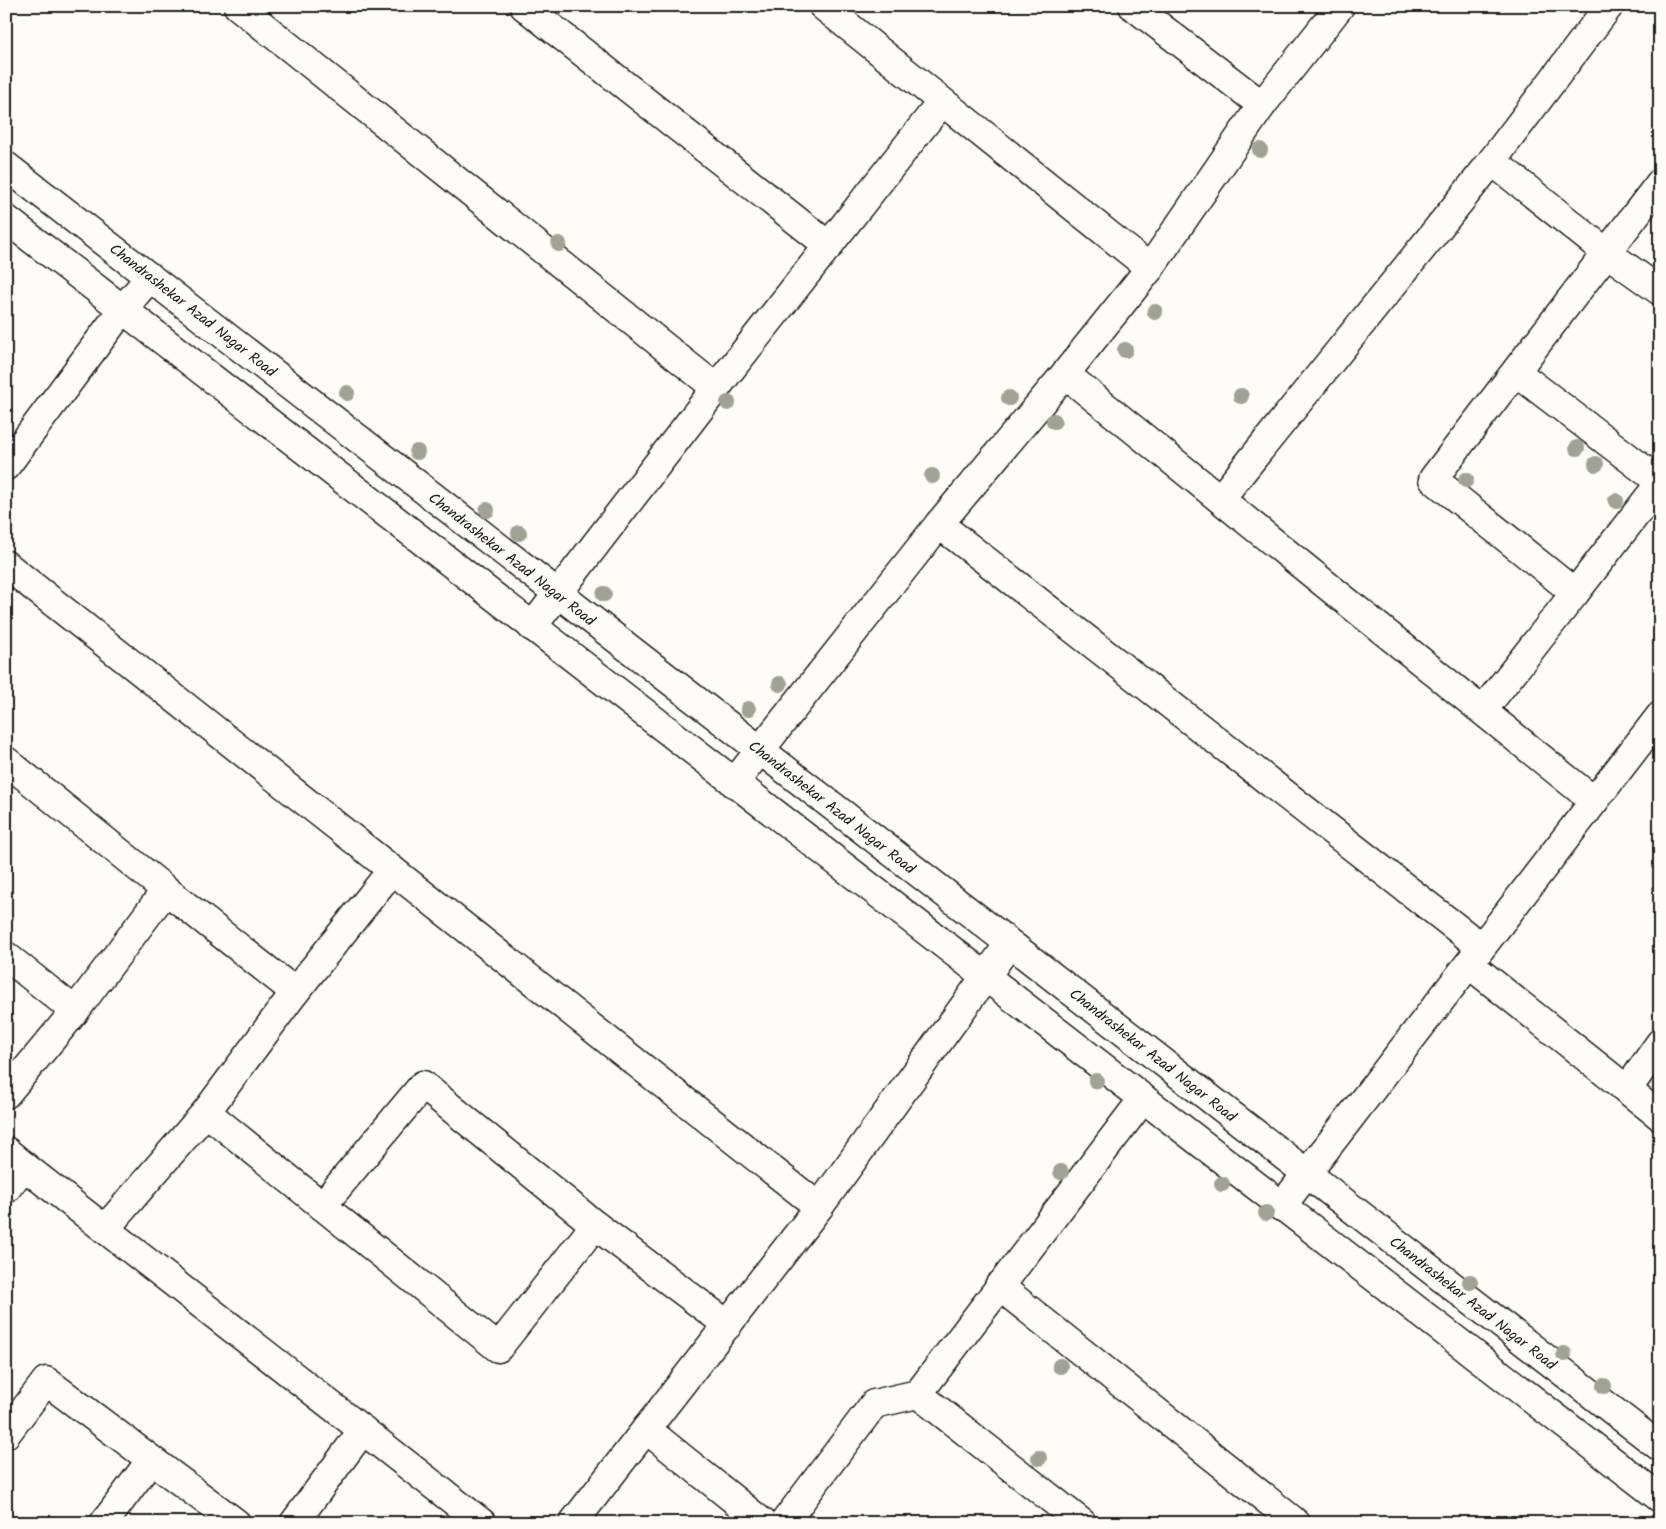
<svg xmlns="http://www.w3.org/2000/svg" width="1666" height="1529" font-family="Kalam,sans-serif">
<rect width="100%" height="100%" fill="#fdfcf7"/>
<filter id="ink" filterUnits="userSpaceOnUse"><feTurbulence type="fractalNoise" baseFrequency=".02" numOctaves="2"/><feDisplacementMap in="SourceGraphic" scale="10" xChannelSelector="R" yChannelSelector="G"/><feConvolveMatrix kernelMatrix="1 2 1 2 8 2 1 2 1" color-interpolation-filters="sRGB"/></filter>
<g filter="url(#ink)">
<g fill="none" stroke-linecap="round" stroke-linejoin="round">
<defs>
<g id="minor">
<path d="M238 6 716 388"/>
<path d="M524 6 829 246"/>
<path d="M823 6 1150 268"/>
<path d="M1133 6 1262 105"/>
<path d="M1492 161 1607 253 1660 291"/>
<path d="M1516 372 1660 482"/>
<path d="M1065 374 1594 801"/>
<path d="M6 466 123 309 150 277"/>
<path d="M1220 499 1485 170 1609 6"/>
<path d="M939 524 1481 947"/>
<path d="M6 565 819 1207"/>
<path d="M1575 593 1660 483"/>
<path d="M532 627 716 388 941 103"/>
<path d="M1483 710 1575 593 1433 479 1660 183"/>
<path d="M6 761 166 890"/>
<path d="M734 783 939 524 1065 374 1150 268 1262 105 1340 6"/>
<path d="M392 870 295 992 206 1112 498 1348 595 1225 728 1325"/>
<path d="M6 956 75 1011 166 890 295 992"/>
<path d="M1469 964 1660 1116"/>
<path d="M1627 1090 1660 1043"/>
<path d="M6 1094 75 1011"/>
<path d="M6 1151 24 1166 6 1189"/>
<path d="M24 1166 482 1523"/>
<path d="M322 1206 423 1085 595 1225"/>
<path d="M1281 1207 1660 716"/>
<path d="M105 1229 206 1112"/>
<path d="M999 1286 1296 1523"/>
<path d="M646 1429 763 1523"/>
<path d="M6 1434 46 1381 236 1523"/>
<path d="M104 1523 151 1460"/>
<path d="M294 1523 363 1430"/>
<path d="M573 1523 819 1207 1009 944"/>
<path d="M784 1523 874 1404 918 1394"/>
<path d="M1082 1523 918 1394 1143 1099"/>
</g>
<g id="tertiary">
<path d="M6 166 1660 1447"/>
<path d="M6 219 1660 1498"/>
</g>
</defs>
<!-- minor casing -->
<use href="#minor" stroke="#1c1c1c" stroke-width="31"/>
<!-- tertiary casing -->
<use href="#tertiary" stroke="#1c1c1c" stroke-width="31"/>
<!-- minor -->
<use href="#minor" stroke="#fdfcf7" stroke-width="28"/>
<!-- tertiary -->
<use href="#tertiary" stroke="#fdfcf7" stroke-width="28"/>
</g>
<!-- trees -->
<g fill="#a0a293">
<circle cx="1260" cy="150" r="8"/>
<circle cx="559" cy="244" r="8"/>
<circle cx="1155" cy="312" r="8"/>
<circle cx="1125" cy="350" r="8"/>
<circle cx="347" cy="393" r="8"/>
<circle cx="1241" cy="396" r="8"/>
<circle cx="1009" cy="398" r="8"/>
<circle cx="728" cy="403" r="8"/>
<circle cx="1054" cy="421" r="8"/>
<circle cx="1577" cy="448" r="8"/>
<circle cx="417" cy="452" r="8"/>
<circle cx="1596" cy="464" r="8"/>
<circle cx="932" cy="476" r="8"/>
<circle cx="1466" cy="480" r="8"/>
<circle cx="1616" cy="501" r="8"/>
<circle cx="487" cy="510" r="8"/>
<circle cx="519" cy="533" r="8"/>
<circle cx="604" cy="594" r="8"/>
<circle cx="780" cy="684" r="8"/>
<circle cx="748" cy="709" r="8"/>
<circle cx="1096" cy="1081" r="8"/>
<circle cx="1061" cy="1172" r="8"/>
<circle cx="1222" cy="1184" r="8"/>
<circle cx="1266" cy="1213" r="8"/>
<circle cx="1470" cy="1282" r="8"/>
<circle cx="1564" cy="1354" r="8"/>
<circle cx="1060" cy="1366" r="8"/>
<circle cx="1604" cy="1386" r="8"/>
<circle cx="1039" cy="1458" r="8"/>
</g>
</g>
<g text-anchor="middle" stroke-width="5" stroke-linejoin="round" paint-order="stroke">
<!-- street labels -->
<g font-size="15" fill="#1c1c1c" stroke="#fdfcf7">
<text transform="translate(193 310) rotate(38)" y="5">Chandrashekar Azad Nagar Road</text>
<text transform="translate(512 559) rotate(38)" y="5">Chandrashekar Azad Nagar Road</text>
<text transform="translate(832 807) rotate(38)" y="5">Chandrashekar Azad Nagar Road</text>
<text transform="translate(1153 1055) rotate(38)" y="5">Chandrashekar Azad Nagar Road</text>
<text transform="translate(1473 1303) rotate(38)" y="5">Chandrashekar Azad Nagar Road</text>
</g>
</g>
<!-- margin -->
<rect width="1666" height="1529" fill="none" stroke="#fdfcf7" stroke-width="25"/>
<rect x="12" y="12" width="1641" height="1504" fill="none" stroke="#1c1c1c" stroke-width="2" filter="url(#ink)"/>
</svg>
